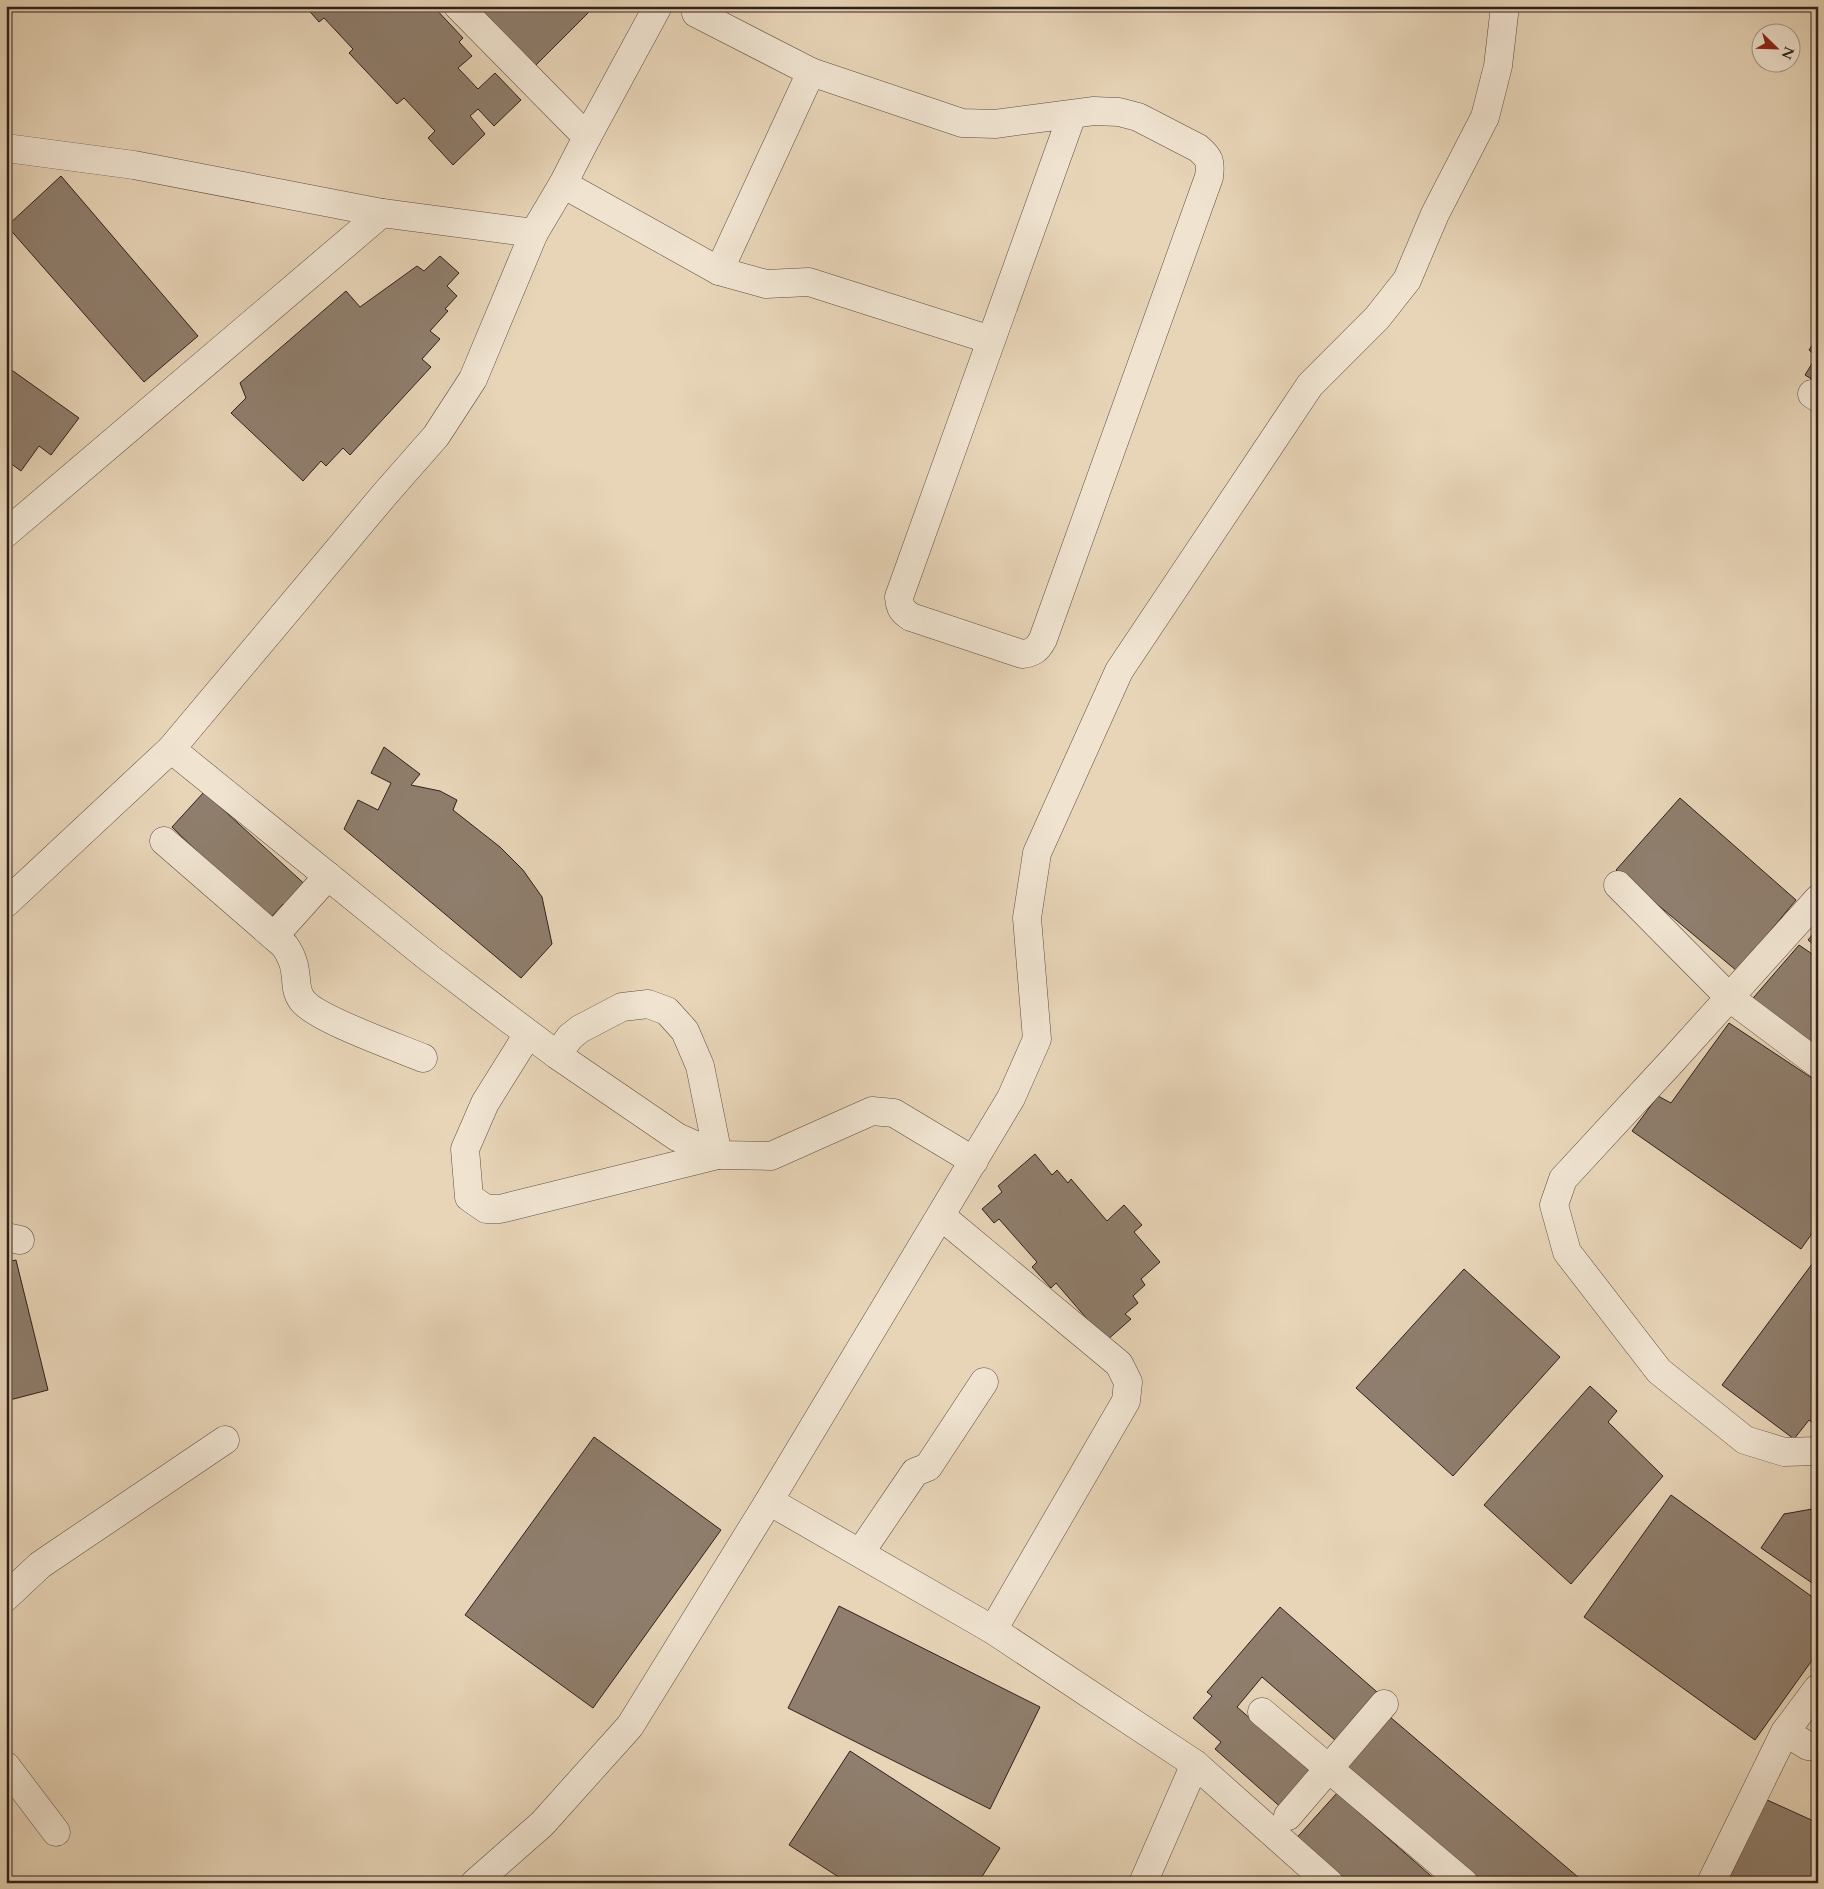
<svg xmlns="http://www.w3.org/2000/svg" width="1824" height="1889" font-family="Cardo,serif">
<rect width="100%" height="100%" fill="#e8d5b8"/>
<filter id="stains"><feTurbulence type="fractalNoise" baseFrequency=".004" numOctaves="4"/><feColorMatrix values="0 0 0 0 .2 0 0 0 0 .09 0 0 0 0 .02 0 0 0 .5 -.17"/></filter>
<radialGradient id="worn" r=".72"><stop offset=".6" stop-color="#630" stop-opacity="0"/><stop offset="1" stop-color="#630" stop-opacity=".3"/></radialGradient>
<!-- building -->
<g fill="#8f7e6d" stroke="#2f201b">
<path d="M305 6H433L463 38 459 42 472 56 458 68 478 89 495 73 521 100 494 126 478 109 470 116 485 134 453 165 428 138 435 131 404 98 397 104 349 53 353 49 324 18 319 22Z"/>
<path d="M466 6H595L530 71Z"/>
<path d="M61 176 198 336 144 382 7 226Z"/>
<path d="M440 256 459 273 447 286 457 296 445 309 448 311 430 331 440 339 422 359 431 367 350 455 343 448 326 466 321 461 303 481 231 413 246 398 240 383 346 291 360 307 417 266 424 271Z"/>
<path d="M1818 336V383L1805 375 1816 357 1809 350Z"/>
<path d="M6 366 79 418 51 455 39 446 21 471 6 460Z"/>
<path d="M384 747 420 774 411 785 440 791 457 800 453 810 500 847 523 870 542 897 552 944 521 978 344 829 358 800 378 810 391 783 371 773Z"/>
<path d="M204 792 310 889 291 911 283 904 266 923 211 865 172 827Z"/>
<path d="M1680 798 1796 900 1737 971 1616 870Z"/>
<path d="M1818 928V948L1808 940Z"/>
<path d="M1799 945 1818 958V1053L1748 1004Z"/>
<path d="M1729 1023 1818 1082V1225L1801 1249 1632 1131 1658 1096 1671 1103Z"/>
<path d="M1035 1154 1052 1175 1057 1170 1068 1183 1071 1179 1107 1221 1124 1205 1142 1225 1134 1232 1160 1262 1141 1279 1145 1285 1133 1296 1138 1303 1125 1314 1131 1319 1106 1341 1056 1283 1051 1288 1032 1267 1037 1262 999 1219 994 1223 982 1209 1002 1192 998 1186Z"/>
<path d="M1818 1256V1422L1816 1425 1809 1420 1794 1439 1722 1385Z"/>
<path d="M16 1260 48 1390 6 1401V1262Z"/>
<path d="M1464 1269 1560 1357 1453 1476 1356 1388Z"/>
<path d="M1590 1386 1617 1411 1608 1422 1663 1476 1571 1584 1484 1505Z"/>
<path d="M594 1437 721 1530 593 1708 465 1615Z"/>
<path d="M1671 1495 1818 1601V1652L1755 1740 1584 1617Z"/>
<path d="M1818 1508V1587L1761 1548 1784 1514Z"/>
<path d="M839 1606 1040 1707 990 1809 788 1708Z"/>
<path d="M1280 1607 1377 1692 1335 1740 1262 1677 1237 1707 1314 1774 1284 1810 1215 1749 1221 1742 1193 1718 1212 1696 1207 1692Z"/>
<path d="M1383 1711 1585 1883H1480L1340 1767Z"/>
<path d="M850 1751 1000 1848 978 1883H848L789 1845Z"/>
<path d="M1337 1793 1439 1883H1337L1292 1843Z"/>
<path d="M1765 1799 1818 1823V1883H1727Z"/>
</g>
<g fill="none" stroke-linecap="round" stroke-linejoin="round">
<defs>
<g id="minor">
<path d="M458 6 587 137"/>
<path d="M696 13 811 72 962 123 995 124 1094 111 1119 112 1138 117 1198 148C1210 158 1211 162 1209 177L1043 639C1038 649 1033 653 1022 654L911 617C902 611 900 608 899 597L1072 115"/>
<path d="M6 148 134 165 382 213 534 233"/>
<path d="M563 184 719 271 766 284 809 282 991 340"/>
<path d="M719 271 811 72"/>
<path d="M1812 394 1818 398"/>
<path d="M6 533 382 213"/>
<path d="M171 749 429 958 505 1016 557 1055 677 1137 718 1155 771 1156 872 1111 894 1113 974 1161"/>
<path d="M164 841 285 946C290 954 294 961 295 971 297 981 295 991 302 1000 314 1018 399 1048 423 1058"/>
<path d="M1618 885 1730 998 1818 1064"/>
<path d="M1818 899 1673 1060 1563 1179 1554 1205 1567 1252 1659 1371 1745 1440 1784 1452 1818 1451"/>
<path d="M6 903 171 749 385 494 436 436 473 379 534 233 563 184 587 137 658 6"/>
<path d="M274 936 328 876"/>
<path d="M528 1034 485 1103 465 1149 469 1197 486 1209H500L718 1155 700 1066 685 1031 667 1011 648 1004 622 1007 580 1029 570 1037 557 1055"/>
<path d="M941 1216 1119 1364 1128 1382 1126 1401 993 1630"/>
<path d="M6 1237 20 1240"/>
<path d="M769 1501 993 1630 1195 1764 1143 1883"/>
<path d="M860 1553 915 1472 928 1467 984 1382"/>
<path d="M6 1597 40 1565 225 1440"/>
<path d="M1262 1712 1464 1883"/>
<path d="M1785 1732 1808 1746 1818 1747"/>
<path d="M1195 1764 1329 1883"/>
<path d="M6 1766 56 1832"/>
<path d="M1288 1816 1384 1704"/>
<path d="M475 1883 542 1824 630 1726 769 1501 1011 1098 1037 1039 1027 918 1037 853 1119 671 1310 385 1377 318 1407 280 1435 214 1485 117 1498 66 1505 6"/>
<path d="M1711 1883 1785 1732 1818 1688"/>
</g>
</defs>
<!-- minor casing -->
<use href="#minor" stroke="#5d4d42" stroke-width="29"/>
<!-- minor -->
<use href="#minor" stroke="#f0e4d1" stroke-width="28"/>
</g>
<!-- margin -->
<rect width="1824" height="1889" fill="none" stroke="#e8d5b8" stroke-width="25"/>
<rect x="8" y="8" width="1809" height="1874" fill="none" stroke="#2f201b" stroke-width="2.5"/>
<rect x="12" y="12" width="1799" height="1864" fill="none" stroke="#2f201b"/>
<!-- north arrow -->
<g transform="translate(1776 48) rotate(113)"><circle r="24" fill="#f0e4d1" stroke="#a39688"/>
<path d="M0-4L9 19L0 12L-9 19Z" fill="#8f2418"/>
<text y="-8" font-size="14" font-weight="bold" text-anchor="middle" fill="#2f201b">N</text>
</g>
<rect width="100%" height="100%" filter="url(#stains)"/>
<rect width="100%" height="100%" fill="url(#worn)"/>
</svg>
